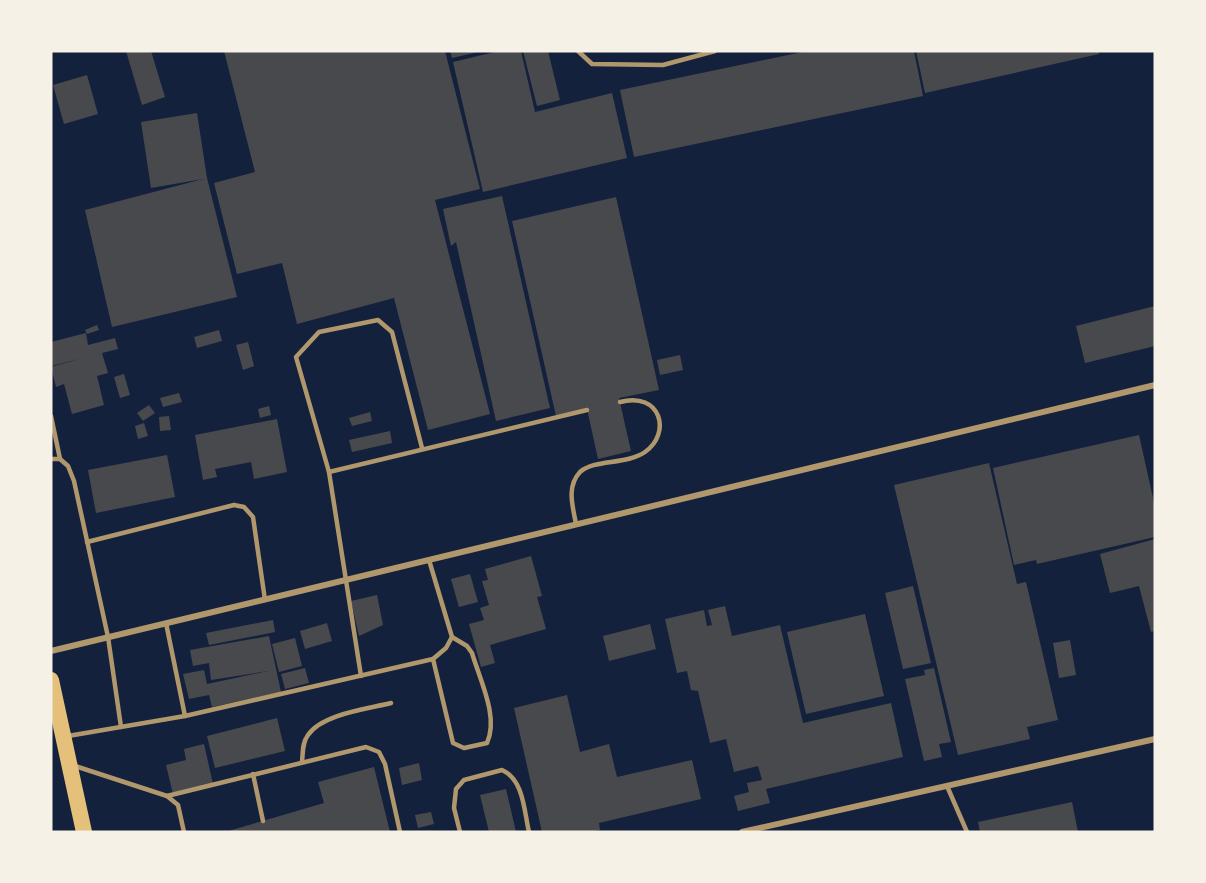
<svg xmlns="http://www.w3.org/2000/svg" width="1206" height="883" font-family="'Roboto Condensed',sans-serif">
<rect width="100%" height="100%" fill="#14213d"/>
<!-- building -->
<g fill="#48494c">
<path d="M126 51H151L165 97 142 105Z"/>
<path d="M224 51H445L480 189 435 200 490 414 428 430 394 298 297 324 282 263 237 274 214 183 255 172Z"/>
<path d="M450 51H478V52L452 58Z"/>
<path d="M499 51H521L535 112 612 93 627 158 483 192 453 62Z"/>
<path d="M523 51H548L560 100 537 106Z"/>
<path d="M807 51H914L923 96 634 157 620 90Z"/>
<path d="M916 51H1098L1099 54 925 93Z"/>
<path d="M87 75 98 114 64 124 53 85Z"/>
<path d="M197 113 207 178 237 297 112 327 85 210 203 179 151 188 141 122Z"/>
<path d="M502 196 550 408 496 421 456 242 451 246 443 209Z"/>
<path d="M616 197 659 390 619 398 631 451 598 459 587 409 556 416 512 221Z"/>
<path d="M1155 306V346L1085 363 1076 326Z"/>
<path d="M97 325 99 330 87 334 85 330Z"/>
<path d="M219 330 222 341 197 348 194 337Z"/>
<path d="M86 333 88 345 115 338 118 349 102 353 108 373 97 376 104 405 72 414 64 384 56 387 51 367 82 358 52 366 51 342Z"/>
<path d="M248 342 254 366 243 370 236 345Z"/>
<path d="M680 355 683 370 660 375 657 360Z"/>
<path d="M124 374 130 395 120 398 114 377Z"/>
<path d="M179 393 182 402 163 407 160 398Z"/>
<path d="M149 405 155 413 143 421 137 413Z"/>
<path d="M269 406 271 415 260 418 258 409Z"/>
<path d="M370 412 372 421 352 426 349 418Z"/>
<path d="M169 416 171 430 160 431 159 417Z"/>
<path d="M277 419 287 472 254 479 251 462 215 469 217 477 203 480 195 435Z"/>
<path d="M144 423 148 436 138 439 135 426Z"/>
<path d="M390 431 392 443 352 452 349 440Z"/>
<path d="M1139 435 1155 507V537L1037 564 1036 560 1014 565 993 468Z"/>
<path d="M167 455 175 497 96 513 88 470Z"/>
<path d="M989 463 1017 584 1026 582 1058 720 1027 727 1030 739 958 755 894 485Z"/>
<path d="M1155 539V631L1151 632 1139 586 1110 593 1100 554Z"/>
<path d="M531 556 542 596 537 597 546 629 490 645 495 663 481 667 469 624 484 620 480 608 489 605 482 581 488 580 485 569Z"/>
<path d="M470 574 478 602 459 607 451 579Z"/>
<path d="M913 586 931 663 903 669 885 593Z"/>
<path d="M377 595 383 625 359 636 351 601Z"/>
<path d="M725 606 732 636 780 625 803 723 891 703 903 757 766 789 770 803 738 811 734 796 749 792 747 783 762 780 758 766 734 772 726 739 710 743 698 691 691 690 687 671 677 673 665 619 704 610 707 626 712 625 708 610Z"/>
<path d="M865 614 884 696 806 714 787 632Z"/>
<path d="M273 620 275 632 209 645 206 633Z"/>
<path d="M327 623 332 641 305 649 300 631Z"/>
<path d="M650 624 656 649 609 661 603 636Z"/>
<path d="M269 636 281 692 212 707 209 695 189 699 183 674 204 670 207 684 268 671 211 680 209 663 193 666 190 650Z"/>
<path d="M295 638 302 666 279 672 272 644Z"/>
<path d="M1070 640 1076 675 1059 678 1053 643Z"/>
<path d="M305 668 309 683 285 689 281 674Z"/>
<path d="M934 668 951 742 939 744 942 757 924 761 905 679 925 675 924 670Z"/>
<path d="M567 695 580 752 609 744 617 777 692 760 701 799 599 823 600 830 591 832H542L514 708Z"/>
<path d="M277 718 285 751 215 768 207 736Z"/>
<path d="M204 744 213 784 173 794 166 765 186 760 184 749Z"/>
<path d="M419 763 422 780 402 785 399 768Z"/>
<path d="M374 767 390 832H225L324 803 318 782Z"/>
<path d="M506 789 516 832H489L480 795Z"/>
<path d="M1072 802 1078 832H980L978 822Z"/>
<path d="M431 812 434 824 418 828 415 815Z"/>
</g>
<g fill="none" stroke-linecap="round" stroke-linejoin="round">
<!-- service -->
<g stroke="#b1986c" stroke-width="4.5">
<path d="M578 51 592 64 663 65 715 51"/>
<path d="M51 416 60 459"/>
<path d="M51 459H60L68 466 74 481 108 637 121 727"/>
<path d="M329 472 587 410"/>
<path d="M576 524C573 507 566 487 580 472 594 459 626 465 645 452 672 433 661 391 620 402"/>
<path d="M87 542 234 505 244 507 253 517 265 600"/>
<path d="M166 623 185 716"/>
<path d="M433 659 453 743 464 748 487 743C499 717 480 680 472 653L467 646 452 637"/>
<path d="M361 676 329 472 296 357 319 332 378 320 392 332 422 448"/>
<path d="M68 736 185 716 433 659 446 648 452 637 429 560"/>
<path d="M302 762C303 753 302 743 308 735 322 714 367 709 391 703"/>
<path d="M72 765 167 796 178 805 184 832"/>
<path d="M253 774 263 821"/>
<path d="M947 786 967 832"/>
<path d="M167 796 366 747 379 752 385 764 400 832"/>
<path d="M460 832 454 808 456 789 464 780 502 770C524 780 524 811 529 832"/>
</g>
<!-- minor -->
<g stroke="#b1986c" stroke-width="6">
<path d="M51 651 1155 385"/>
<path d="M742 832 1155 739"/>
</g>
<!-- trunk -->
<path stroke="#e5c07b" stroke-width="16" d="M51 680 84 832"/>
</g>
<!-- border -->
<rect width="1206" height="883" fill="none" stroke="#f6f1e7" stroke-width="105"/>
</svg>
